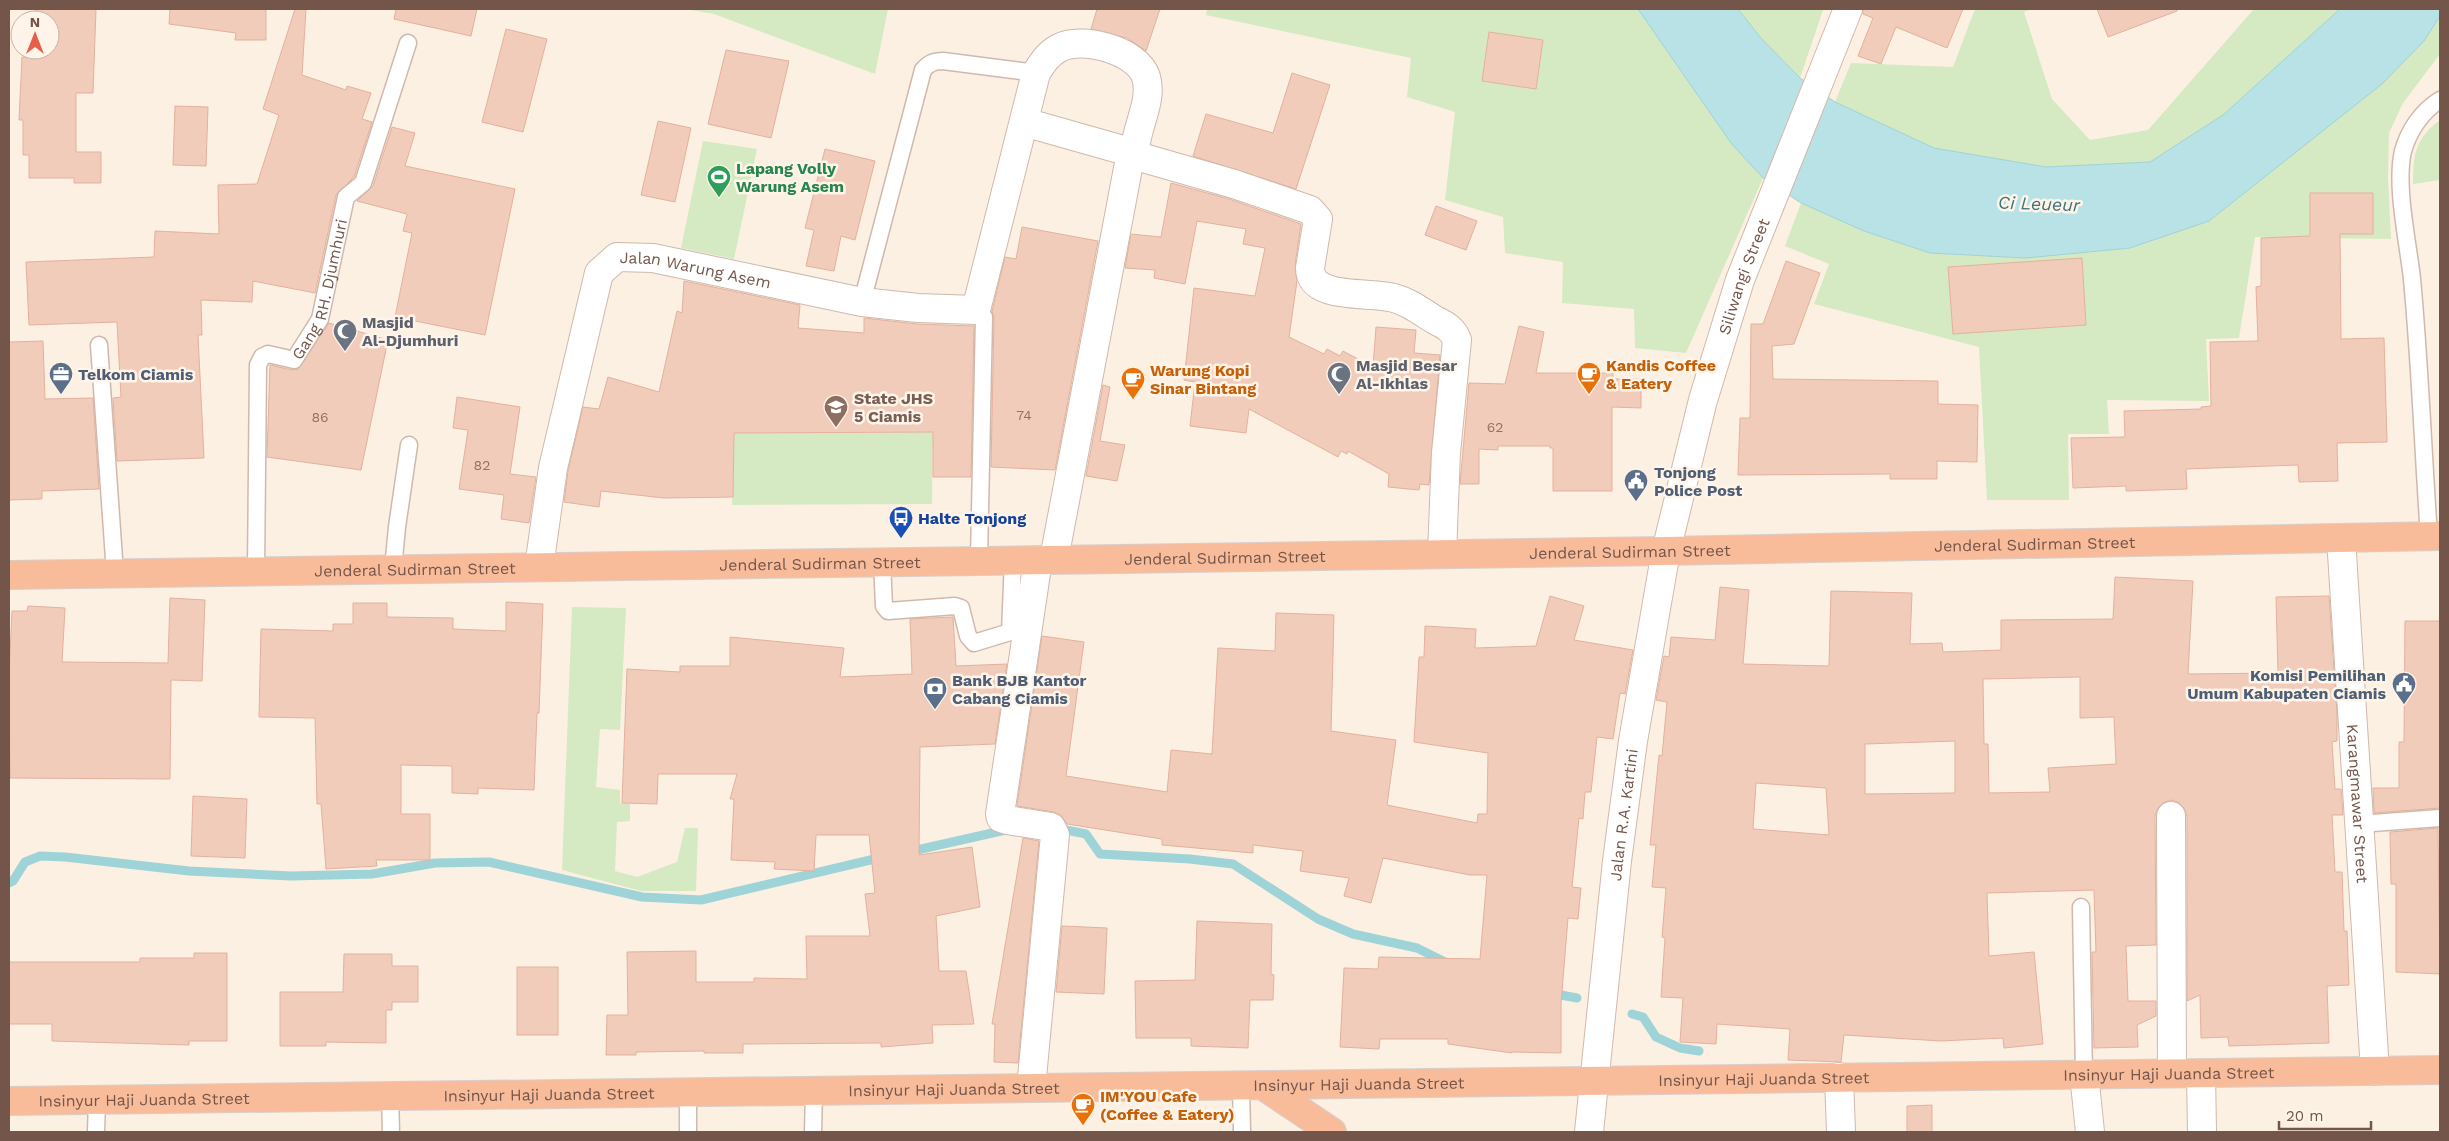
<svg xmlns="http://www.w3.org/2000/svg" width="2449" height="1141" font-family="'Work Sans',sans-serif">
<rect width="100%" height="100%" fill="#fcf0e3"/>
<!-- green -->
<g fill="#d5e9c2">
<path d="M685 9H888L875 74 714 14Z"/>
<path d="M1207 9H1638L1731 143 1763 178 1686 353 1635 348 1634 309 1562 303 1563 262 1505 253 1503 217 1445 200 1455 112 1407 97 1411 58 1206 15Z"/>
<path d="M1738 9 1823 10 1800 78 1760 37Z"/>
<path d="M1975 9H2032L2024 12 2052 99 2090 140 2148 130 2254 9H2340L2223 115 2150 162 2046 167 1934 148 1835 102 1851 63 1953 67Z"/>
<path d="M2440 16V54L2403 103 2389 133 2388 178 2391 239 2255 237 2239 338 2206 339 2209 401 2107 400 2109 434H2068L2069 500H1987L1979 347 1814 304 1829 264 1785 246 1801 203 1864 231 1930 253 2026 258 2209 221 2318 134 2424 41Z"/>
<path d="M2440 120V180L2413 184C2413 154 2415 139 2440 120Z"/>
<path d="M703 141 757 149 734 259 681 248Z"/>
<path d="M933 432 932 504 732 505 734 433Z"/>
<path d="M572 607 626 608 620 730 600 729 596 787 620 790V803L630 804V821L617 822 615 871 637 877 677 862 685 828H698L696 891H641L562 870Z"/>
</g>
<!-- water -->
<path fill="#b8e2e5" stroke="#9ed3d7" d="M1638 9H1738L1760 37 1800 78 1835 102 1934 148 2046 167 2150 162 2223 115 2340 9H2440V16L2424 41 2382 84 2209 221 2130 248 2026 258 1930 253 1864 231 1801 203 1763 178 1731 143Z"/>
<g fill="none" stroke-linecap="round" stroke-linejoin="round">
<!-- stream -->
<g stroke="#9ed3d7" stroke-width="9">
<path d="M1056 828 1086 834 1100 854 1190 859 1233 864 1318 919 1353 934 1417 948 1447 963"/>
<path d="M908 852 1010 829"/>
<path d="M9 883 13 881 25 862 40 856 65 857 189 871 291 876 372 874 435 863 489 862 642 897 701 900 883 857"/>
<path d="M1550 993 1577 998"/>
<path d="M1632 1014 1643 1017 1656 1037 1680 1048 1699 1051"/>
</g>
</g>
<!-- building -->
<g fill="#f1ccbb" stroke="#e4b19b" fill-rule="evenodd">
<path d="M35 9H96L93 93H76V152H101V183H74V178H29V155H23V120H19L22 57H33V50H50V20H35Z"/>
<path d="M170 9H266V40H235L236 33 169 24Z"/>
<path d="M295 9H306L302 75 346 90 347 86 371 93 362 119 372 122 354 177 336 195 315 293 253 281 252 302 201 300 202 335H198L204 458 117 461 113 398 121 397 117 322 29 325 26 262 154 257 155 231 219 234 218 185 257 184 279 115 263 109Z"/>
<path d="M396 9H477L471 36 394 19Z"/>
<path d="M1097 9H1160L1146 51 1127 38 1091 29Z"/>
<path d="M1863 9H1963L1947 48 1896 27 1881 64 1858 56 1873 18 1863 14Z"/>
<path d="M2097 9H2177V11L2108 37Z"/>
<path d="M506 29 547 39 523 132 482 122Z"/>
<path d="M1489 32 1543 40 1536 89 1482 81Z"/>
<path d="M726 50 789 61 771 138 708 124Z"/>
<path d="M1292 73 1330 85 1296 189 1193 156 1206 114 1273 133Z"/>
<path d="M175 106 208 107 206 166 173 165Z"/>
<path d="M658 121 691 128 675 202 641 195Z"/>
<path d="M392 127 415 133 405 166 515 189 485 335 395 317 412 233 403 231 407 214 357 201 373 186Z"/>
<path d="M825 149 875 161 855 240 841 236 834 271 806 266 814 230 805 228Z"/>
<path d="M1171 183 1229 199 1301 224 1295 265 1297 281 1289 337 1324 354 1327 349 1340 356 1343 351 1373 367 1376 327 1416 330 1414 353 1440 355 1429 485 1420 484 1419 490 1388 487 1389 474 1348 451 1347 454 1341 451 1338 457 1249 409 1246 433 1190 426 1195 382 1184 380 1194 288 1255 296 1265 248 1243 244 1246 229 1197 221 1185 284 1154 278 1155 270 1125 268 1131 234 1161 237Z"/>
<path d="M2310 193H2373V234H2340L2341 339 2384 338 2387 442 2337 443 2338 481 2299 482 2298 465 2186 469 2187 489 2126 491V486L2073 488 2071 438 2125 437 2124 411 2201 409V407L2211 406 2210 342 2258 341 2256 287 2261 286V238L2310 236Z"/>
<path d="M1436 206 1477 221 1466 250 1425 235Z"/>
<path d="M1022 227 1098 241 1055 470 991 467 994 317 992 311 1005 257 1016 259Z"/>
<path d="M2082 258 2086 325 1953 334 1948 267Z"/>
<path d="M1786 261 1820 273 1794 344 1772 346 1773 379 1938 381V404L1978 405 1977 462 1937 461V479H1890V474L1738 475 1740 418H1750L1751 324H1763Z"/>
<path d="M684 281 800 305 798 328 864 333V318L917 324 974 326 971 477H933V432L734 433 733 497 664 498 601 491 599 507 564 502 568 471 583 407 599 409 608 377 659 392 677 311 682 313Z"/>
<path d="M329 323 388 340 361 470 267 457 270 365 292 370 298 369Z"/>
<path d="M1519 326 1544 332 1536 373H1613V379H1641V408L1612 407V491H1553V448H1550V446H1498V450L1479 449V484H1460L1469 383 1505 384Z"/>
<path d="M43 341 45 399 93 398 99 489 42 491V499L9 500V342Z"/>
<path d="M1103 385 1110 387 1100 441 1125 445 1117 481 1086 476Z"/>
<path d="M457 397 520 407 510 474 536 477 529 523 501 519 504 495 459 489 468 430 453 428Z"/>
<path d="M2115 577 2193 581 2188 674 2278 673 2276 597 2329 596 2337 714V741L2332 742 2335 789H2341L2343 815H2332L2335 872H2342L2344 931H2347L2349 985 2327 986 2329 1043 2229 1046 2228 1037 2201 1038 2200 995 2187 1001V816L2184 808 2178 802 2171 800 2163 803 2157 809 2155 816 2156 945 2126 946 2128 1001H2156V1016L2137 1025 2138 1047 2094 1048 2092 952H2096L2094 890 1987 893 1989 956 2034 952 2043 1044 2004 1048 2003 1038 1941 1041 1844 1035 1841 1062 1788 1060 1790 1029 1717 1024 1716 1044 1680 1042 1683 998 1661 997 1665 938 1662 937 1666 888 1652 887 1656 845H1650L1659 755 1662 756 1667 702 1656 700 1664 656 1669 657 1671 637 1715 640 1720 587 1749 590 1743 664 1829 666 1831 591 1912 593 1910 644 1942 643 1943 652 2001 650V620L2113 619ZM2080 677V718L2114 717 2116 764 2048 768 2050 792 1989 793 1988 744H1984L1983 679ZM1955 741V793L1865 794V744ZM1756 783 1826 788 1829 835 1753 829Z"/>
<path d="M1550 596 1584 606 1574 640 1633 650 1625 694 1620 693 1613 739 1597 737 1591 792H1585L1583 819 1579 818 1572 887 1581 888 1578 919 1568 918 1561 1004V1053L1512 1052V1053L1448 1044V1039H1380L1379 1049 1340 1047 1344 968 1378 969 1379 957 1480 959 1487 875H1470L1383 858 1371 903 1344 896 1349 878 1300 871 1303 851 1253 845V853L1162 845V839L1067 824 1061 815 1054 812 1017 806 1042 636 1084 642 1066 776 1167 792 1171 750 1212 754 1218 648 1275 651 1276 613 1334 615 1331 731 1396 740 1387 805 1477 823 1478 814H1487L1488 753 1414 742 1419 657H1424L1425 626 1476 629 1475 648 1536 646Z"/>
<path d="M170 598 205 600 202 681 171 680 170 779 10 778 9 676 12 611H27L28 606 65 608 62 662 168 663Z"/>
<path d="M506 602 543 604 539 713H537L534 790 478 788V794L452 793V766L401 765V814H430V860H376L377 866 326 869 321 804H317L315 718 259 717 261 629 333 631V624H353V603H387V617L453 618V629L506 631Z"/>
<path d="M953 617 956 666 1007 664 995 744 920 747 919 855 972 847 980 907 936 916 939 971H966L974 1024 932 1025 933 1043 881 1047V1043L743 1044V1053H704V1051L636 1052V1055H606L607 1015H628L627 952 696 951V982H754V978L807 979 806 936H870L865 894 875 893 869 835H816L814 871 774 869 775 862 731 860 734 799H730L737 774H658L657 804 622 803 627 669 680 672V666H730V637L844 648 840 677 912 674 910 619Z"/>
<path d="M2405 621H2440V808L2374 813 2373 788H2399V742H2404Z"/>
<path d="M193 796 247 799 245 858 191 856Z"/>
<path d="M2438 828 2440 974 2396 972V884H2391L2390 832Z"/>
<path d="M1023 838 1039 841 1018 1063 994 1062 995 1024H992Z"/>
<path d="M1197 921 1272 924 1271 974 1274 975 1273 1000H1250L1248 1048 1191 1046V1038H1136L1135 981 1195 980Z"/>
<path d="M1062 926 1107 928 1104 994 1056 992Z"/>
<path d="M194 953H227V1041H189V1045L52 1041V1024H9V962H140V958H194Z"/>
<path d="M344 954H392V966H418V1002H392V1010H386V1043L326 1042V1046H280V992H343Z"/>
<rect x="517" y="967" width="41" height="68"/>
<path d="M1932 1105V1132H1907V1106Z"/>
</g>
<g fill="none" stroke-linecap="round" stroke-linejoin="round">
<defs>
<g id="service">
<path d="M862 302 923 70C929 63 934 61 943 61L1036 73"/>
<path d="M976 310 984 317 979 560"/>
<path d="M99 345 115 573"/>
<path d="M2429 536C2423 451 2420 364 2412 279 2408 242 2395 186 2403 151 2409 130 2422 111 2440 100"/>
<path d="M882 562 884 606 888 611 955 606 961 608 968 636 974 643 1010 632 1013 560"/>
<path d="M393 569 397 527 409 445"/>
<path id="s1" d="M256 571 258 365 262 357 268 354 294 360 320 319 346 197 363 183 408 43"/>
<path d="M2359 824 2440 818"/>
<path d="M2081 907 2084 1074"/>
<path d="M1241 1085 1242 1132"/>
<path d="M688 1092V1132"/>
<path d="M390 1096 391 1132"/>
<path d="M96 1132 97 1100"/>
<path d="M813 1132 814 1091"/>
</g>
<g id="minor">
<path d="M1024 122 1137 154 1129 163 1054 559"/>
<path id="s2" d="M2341 538 2375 1071"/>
<path id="s3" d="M539 567 553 468 599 273 617 257 653 258 862 302 918 308 976 310 1036 73C1043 62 1048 54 1059 48 1082 35 1138 51 1146 77 1153 100 1137 125 1135 149L1140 157 1234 184 1310 210 1318 219 1310 268C1310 301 1371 291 1394 298 1409 302 1422 312 1435 320 1445 325 1453 329 1457 340L1446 453 1442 554"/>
<path d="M2171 816 2172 1073"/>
<path d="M2201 1073 2202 1132"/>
<path d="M2084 1074 2090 1132"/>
<path d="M1839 1077 1841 1132"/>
<path d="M1031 1088 1055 835 1051 827 1007 820 1001 818 1000 814 1038 560"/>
</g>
<g id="secondary">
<path id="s4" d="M1589 1132 1617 861 1633 741 1666 551 1703 400 1740 280 1848 9"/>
</g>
<g id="trunk">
<path id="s5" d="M9 575 1666 551 2440 536"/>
<path d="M1262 1085 1332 1132"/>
<path id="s6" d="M9 1101 2440 1070"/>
</g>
</defs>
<!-- service casing -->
<use href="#service" stroke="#cfb9ad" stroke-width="19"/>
<!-- minor casing -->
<use href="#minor" stroke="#cfb9ad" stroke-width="30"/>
<!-- secondary casing -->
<use href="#secondary" stroke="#d2b8aa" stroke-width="30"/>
<!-- trunk casing -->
<use href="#trunk" stroke="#d8cfcc" stroke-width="30"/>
<!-- service -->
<use href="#service" stroke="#fff" stroke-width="16"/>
<!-- minor -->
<use href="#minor" stroke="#fff" stroke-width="28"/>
<!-- secondary -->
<use href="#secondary" stroke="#fff" stroke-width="28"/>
<!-- trunk -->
<use href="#trunk" stroke="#f8bc9b" stroke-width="28"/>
</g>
<!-- icons -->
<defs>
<symbol id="stadium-pin" viewBox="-11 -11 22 30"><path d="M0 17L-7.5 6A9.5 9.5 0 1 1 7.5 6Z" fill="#2e9e5b" stroke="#fff4e9"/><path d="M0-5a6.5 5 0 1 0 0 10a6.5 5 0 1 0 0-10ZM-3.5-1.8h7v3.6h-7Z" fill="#fff"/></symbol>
<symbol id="mosque-pin" viewBox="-11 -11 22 30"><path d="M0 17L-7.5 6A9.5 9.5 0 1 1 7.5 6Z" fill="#6b7280" stroke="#fff4e9"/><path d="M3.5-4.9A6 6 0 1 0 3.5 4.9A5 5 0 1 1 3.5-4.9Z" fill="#fff"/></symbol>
<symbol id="office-pin" viewBox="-11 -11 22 30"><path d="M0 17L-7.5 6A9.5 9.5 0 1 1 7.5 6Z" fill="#5c6f8a" stroke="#fff4e9"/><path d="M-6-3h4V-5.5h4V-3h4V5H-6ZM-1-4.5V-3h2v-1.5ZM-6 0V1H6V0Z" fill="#fff"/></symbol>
<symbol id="cafe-pin" viewBox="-11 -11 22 30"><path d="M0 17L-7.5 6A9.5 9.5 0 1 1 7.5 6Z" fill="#e8710a" stroke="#fff4e9"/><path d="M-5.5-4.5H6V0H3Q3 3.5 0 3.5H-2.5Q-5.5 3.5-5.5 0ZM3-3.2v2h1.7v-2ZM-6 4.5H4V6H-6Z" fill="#fff"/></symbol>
<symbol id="school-pin" viewBox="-11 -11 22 30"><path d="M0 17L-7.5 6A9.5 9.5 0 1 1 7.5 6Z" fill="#8d6e63" stroke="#fff4e9"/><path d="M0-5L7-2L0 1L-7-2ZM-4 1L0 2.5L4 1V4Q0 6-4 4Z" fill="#fff"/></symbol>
<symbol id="civic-pin" viewBox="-11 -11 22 30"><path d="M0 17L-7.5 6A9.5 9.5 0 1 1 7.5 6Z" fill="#5c6f8a" stroke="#fff4e9"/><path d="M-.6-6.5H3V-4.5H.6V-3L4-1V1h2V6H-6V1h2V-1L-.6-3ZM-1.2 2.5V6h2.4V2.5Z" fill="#fff"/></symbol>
<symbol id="bus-pin" viewBox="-11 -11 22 30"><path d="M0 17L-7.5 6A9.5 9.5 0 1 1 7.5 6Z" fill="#1a4fb4" stroke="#fff4e9"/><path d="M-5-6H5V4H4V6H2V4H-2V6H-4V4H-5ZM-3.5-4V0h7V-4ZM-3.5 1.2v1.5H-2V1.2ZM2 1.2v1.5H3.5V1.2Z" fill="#fff"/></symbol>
<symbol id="bank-pin" viewBox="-11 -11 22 30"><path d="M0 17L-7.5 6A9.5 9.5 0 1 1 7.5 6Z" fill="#5c6f8a" stroke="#fff4e9"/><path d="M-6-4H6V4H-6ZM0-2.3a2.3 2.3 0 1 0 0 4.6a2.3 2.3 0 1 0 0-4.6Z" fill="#fff"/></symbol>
</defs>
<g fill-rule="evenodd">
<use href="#stadium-pin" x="705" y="163" width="28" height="38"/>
<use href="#mosque-pin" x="331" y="317" width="28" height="38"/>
<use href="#office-pin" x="47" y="360" width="28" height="38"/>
<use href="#mosque-pin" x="1325" y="360" width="28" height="38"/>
<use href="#cafe-pin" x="1575" y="360" width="28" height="38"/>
<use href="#cafe-pin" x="1119" y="365" width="28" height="38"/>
<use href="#school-pin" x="822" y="393" width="28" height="38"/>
<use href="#civic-pin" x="1622" y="467" width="28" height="38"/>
<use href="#bus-pin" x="887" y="504" width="28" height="38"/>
<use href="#civic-pin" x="2390" y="670" width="28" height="38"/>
<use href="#bank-pin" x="921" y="675" width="28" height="38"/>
<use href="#cafe-pin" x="1069" y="1091" width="28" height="38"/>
</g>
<g text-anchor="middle" stroke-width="5" stroke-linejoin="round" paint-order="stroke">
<!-- number labels -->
<g font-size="14" fill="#937366">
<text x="1024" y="420">74</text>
<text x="320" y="422">86</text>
<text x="1495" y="432">62</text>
<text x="482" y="470">82</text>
</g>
<!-- leisure labels -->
<g font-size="16" font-weight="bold" fill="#27864d" stroke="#fff4e9" text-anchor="start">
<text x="736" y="174">Lapang Volly<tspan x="736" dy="18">Warung Asem</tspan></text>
</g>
<!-- street labels -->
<g font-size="16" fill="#745549" stroke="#fff4e9">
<text dy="6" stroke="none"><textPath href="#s3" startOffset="404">Jalan Warung Asem</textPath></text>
<text dy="6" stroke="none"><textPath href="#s4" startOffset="872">Siliwangi Street</textPath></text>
<text dy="6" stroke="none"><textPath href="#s1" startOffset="325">Gang RH. Djumhuri</textPath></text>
<text dy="6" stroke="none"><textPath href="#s5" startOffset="2026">Jenderal Sudirman Street</textPath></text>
<text dy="6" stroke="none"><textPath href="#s5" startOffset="1621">Jenderal Sudirman Street</textPath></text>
<text dy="6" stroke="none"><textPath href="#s5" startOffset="1216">Jenderal Sudirman Street</textPath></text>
<text dy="6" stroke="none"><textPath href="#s5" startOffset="811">Jenderal Sudirman Street</textPath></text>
<text dy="6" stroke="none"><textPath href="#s5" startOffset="406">Jenderal Sudirman Street</textPath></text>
<text dy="6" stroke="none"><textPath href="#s2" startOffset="266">Karangmawar Street</textPath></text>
<text dy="6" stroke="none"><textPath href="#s4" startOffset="319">Jalan R.A. Kartini</textPath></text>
<text dy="6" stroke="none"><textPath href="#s6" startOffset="2160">Insinyur Haji Juanda Street</textPath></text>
<text dy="6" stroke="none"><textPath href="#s6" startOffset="1755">Insinyur Haji Juanda Street</textPath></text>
<text dy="6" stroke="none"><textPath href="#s6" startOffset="1350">Insinyur Haji Juanda Street</textPath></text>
<text dy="6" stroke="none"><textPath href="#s6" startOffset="945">Insinyur Haji Juanda Street</textPath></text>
<text dy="6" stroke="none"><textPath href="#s6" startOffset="540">Insinyur Haji Juanda Street</textPath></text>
<text dy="6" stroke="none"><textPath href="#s6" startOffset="135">Insinyur Haji Juanda Street</textPath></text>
</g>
<!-- worship labels -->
<g font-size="16" font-weight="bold" fill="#5b616d" stroke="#fff4e9" text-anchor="start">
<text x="362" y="328">Masjid<tspan x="362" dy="18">Al-Djumhuri</tspan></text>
<text x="1356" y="371">Masjid Besar<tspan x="1356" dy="18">Al-Ikhlas</tspan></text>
</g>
<!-- food labels -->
<g font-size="16" font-weight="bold" fill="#c56008" stroke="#fff4e9" text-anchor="start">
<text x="1606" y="371">Kandis Coffee<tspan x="1606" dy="18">&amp; Eatery</tspan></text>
<text x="1150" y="376">Warung Kopi<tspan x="1150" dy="18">Sinar Bintang</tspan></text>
<text x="1100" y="1102">IM'YOU Cafe<tspan x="1100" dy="18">(Coffee &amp; Eatery)</tspan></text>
</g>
<!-- service labels -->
<g font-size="16" font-weight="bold" fill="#4e5e75" stroke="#fff4e9" text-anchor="start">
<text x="78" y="380">Telkom Ciamis</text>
<text x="1654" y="478">Tonjong<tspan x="1654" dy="18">Police Post</tspan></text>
<text x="2386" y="681" text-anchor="end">Komisi Pemilihan<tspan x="2386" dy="18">Umum Kabupaten Ciamis</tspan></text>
<text x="952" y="686">Bank BJB Kantor<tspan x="952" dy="18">Cabang Ciamis</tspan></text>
</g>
<!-- education labels -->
<g font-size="16" font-weight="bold" fill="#785e54" stroke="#fff4e9" text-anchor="start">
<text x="854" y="404">State JHS<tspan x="854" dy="18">5 Ciamis</tspan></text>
</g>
<!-- transit labels -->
<g font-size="16" font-weight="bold" fill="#164399" stroke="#fff4e9" text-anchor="start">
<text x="918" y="524">Halte Tonjong</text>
</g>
<!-- water labels -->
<g font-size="18" font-style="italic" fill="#3d7479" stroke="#fff4e9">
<text transform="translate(2039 204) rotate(2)" y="6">Ci Leueur</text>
</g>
</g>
<!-- border -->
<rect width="2449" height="1141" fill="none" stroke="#745549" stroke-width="20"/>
<!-- north arrow -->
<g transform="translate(35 35)"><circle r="24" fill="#fff4e9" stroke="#c7b4a9"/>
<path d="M0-4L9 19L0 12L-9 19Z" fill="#e55f49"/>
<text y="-8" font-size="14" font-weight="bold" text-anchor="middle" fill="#745549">N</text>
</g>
<!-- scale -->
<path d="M2279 1121v8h92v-8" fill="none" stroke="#745549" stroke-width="2.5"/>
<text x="2286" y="1121" font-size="15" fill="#745549" stroke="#fff4e9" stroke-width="4" paint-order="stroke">20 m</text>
</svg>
